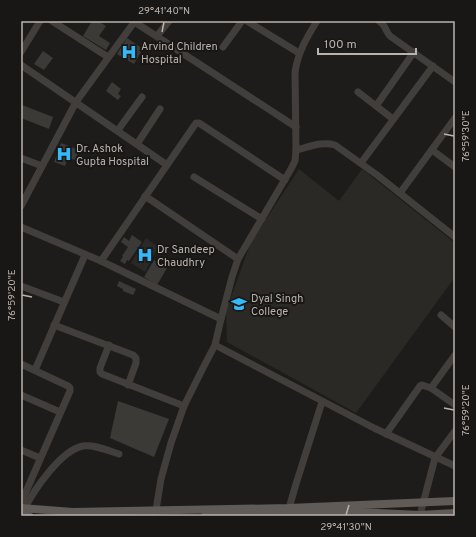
<svg xmlns="http://www.w3.org/2000/svg" width="476" height="537" font-family="Overpass,sans-serif">
<rect width="100%" height="100%" fill="#1d1c1a"/>
<!-- built -->
<g fill="#2a2926">
<path d="M299 169 339 201 362 169 455 243V277L356 413 227 342 226 311 251 242Z"/>
<path d="M146 238 158 247 145 272 131 263Z"/>
</g>
<!-- building -->
<g fill="#3c3a37">
<path d="M92 21H98L106 26 99 36 110 43 106 50 83 36Z"/>
<path d="M127 38 143 49 134 64 117 54Z"/>
<path d="M43 51 53 58 44 70 34 64Z"/>
<path d="M112 82 121 89 118 94 121 96 118 100 106 91Z"/>
<path d="M22 105 53 117 49 129 21 118Z"/>
<path d="M61 143 79 150 75 160 68 158 65 166 54 162Z"/>
<path d="M132 235 142 242 129 261 127 260 125 264 120 261 123 257 122 256 128 247 121 242 124 237 129 241Z"/>
<path d="M154 260 167 268 157 285 144 277Z"/>
<path d="M119 281 136 289 133 295 123 291V289L117 286Z"/>
<path d="M118 401 169 419 154 457 110 438Z"/>
</g>
<g fill="none" stroke-linecap="round" stroke-linejoin="round">
<!-- minor -->
<g stroke="#423e3b" stroke-width="7">
<path d="M52 21 108 57"/>
<path d="M133 21 296 127"/>
<path d="M247 21 299 53"/>
<path d="M379 21C386 25 385 31 390 36L455 82"/>
<path d="M157 36 169 21"/>
<path d="M223 47 242 21"/>
<path d="M21 52 40 21"/>
<path d="M21 65 167 165"/>
<path d="M358 92 393 119"/>
<path d="M376 106 414 52"/>
<path d="M118 130 142 97"/>
<path d="M137 144 160 109"/>
<path d="M296 150C309 147 322 141 335 145L377 175 455 237"/>
<path d="M432 150 455 167"/>
<path d="M21 158 42 166"/>
<path d="M361 163 433 66"/>
<path d="M194 177 262 219"/>
<path d="M400 193 455 118"/>
<path d="M145 196 238 259"/>
<path d="M21 206 76 102 135 21"/>
<path d="M21 227 101 261 221 319"/>
<path d="M101 261 196 123H199L285 180"/>
<path d="M21 286 64 302"/>
<path d="M441 315 455 327"/>
<path d="M54 325 133 355 136 358V363L128 385"/>
<path d="M109 345 100 368V372L102 374 184 406"/>
<path d="M215 345 374 428 455 466"/>
<path d="M21 364 68 386 70 388V391L21 503"/>
<path d="M35 370 85 255"/>
<path d="M431 388 455 355"/>
<path d="M21 395 60 412"/>
<path d="M386 434 420 386 422 385 431 388 455 405"/>
<path d="M21 450 40 458"/>
<path d="M25 508C34 490 61 450 83 446 94 444 109 451 119 454"/>
<path d="M289 512V508L296 484 322 402"/>
<path d="M420 515 435 458 455 431"/>
<path d="M155 516 161 479 171 443 184 406 204 366 215 345 221 319 232 277 238 259 291 169 295 161 296 150 295 72C298 52 307 37 317 21"/>
</g>
<!-- major -->
<g stroke="#615b57" stroke-width="8">
<path d="M21 508 73 512 289 508 455 501"/>
<path d="M21 515 29 516"/>
<path d="M205 516 356 512 420 515 455 513"/>
</g>
</g>
<!-- ticks -->
<path fill="none" stroke="#bcb2ac" stroke-width="1.5" d="M162 32 164 22M444 134 454 136M22 295 32 297M444 408 454 410M346 515 349 505"/>
<!-- icons -->
<defs>
<symbol id="hospital-bare" viewBox="-9 -9 18 18"><path d="M-5-5h3v3.5h4V-5h3V5h-3V1.5h-4V5h-3Z" fill="#36b9f9" stroke="#181715" stroke-width="2.5" paint-order="stroke"/></symbol>
<symbol id="university-bare" viewBox="-9 -9 18 18"><path d="M0-5L7-2L0 1L-7-2ZM-4 1L0 2.5L4 1V4Q0 6-4 4Z" fill="#36b9f9" stroke="#181715" stroke-width="2.5" paint-order="stroke"/></symbol>
</defs>
<g fill-rule="evenodd">
<use href="#hospital-bare" x="118" y="41" width="22" height="22"/>
<use href="#hospital-bare" x="53" y="143" width="22" height="22"/>
<use href="#hospital-bare" x="134" y="244" width="22" height="22"/>
<use href="#university-bare" x="228" y="293" width="22" height="22"/>
</g>
<g text-anchor="middle" stroke-width="4" stroke-linejoin="round" paint-order="stroke">
<!-- poi labels -->
<g font-size="11" fill="#bcb2ac" stroke="#181715" text-anchor="start">
<text x="141" y="50">Arvind Children<tspan x="141" dy="13">Hospital</tspan></text>
<text x="76" y="152">Dr. Ashok<tspan x="76" dy="13">Gupta Hospital</tspan></text>
<text x="157" y="253">Dr Sandeep<tspan x="157" dy="13">Chaudhry</tspan></text>
<text x="251" y="302">Dyal Singh<tspan x="251" dy="13">College</tspan></text>
</g>
</g>
<!-- border -->
<rect width="476" height="537" fill="none" stroke="#181715" stroke-width="44"/>
<!-- scale -->
<path d="M318 48v6h98v-6" fill="none" stroke="#bcb2ac" stroke-width="2"/>
<text x="324" y="48" font-size="12" fill="#bcb2ac" stroke="#181715" stroke-width="3" paint-order="stroke">100 m</text>
<rect x="22" y="22" width="432" height="493" fill="none" stroke="#bcb2ac" stroke-width="1.5"/>
<g font-size="10" text-anchor="middle" fill="#bcb2ac">
<text x="164" y="14">29°41'40"N</text>
<text transform="translate(465 136) rotate(-90)" y="4">76°59'30"E</text>
<text transform="translate(11 295) rotate(-90)" y="4">76°59'20"E</text>
<text transform="translate(465 410) rotate(-90)" y="4">76°59'20"E</text>
<text x="346" y="530">29°41'30"N</text>
</g>
</svg>
